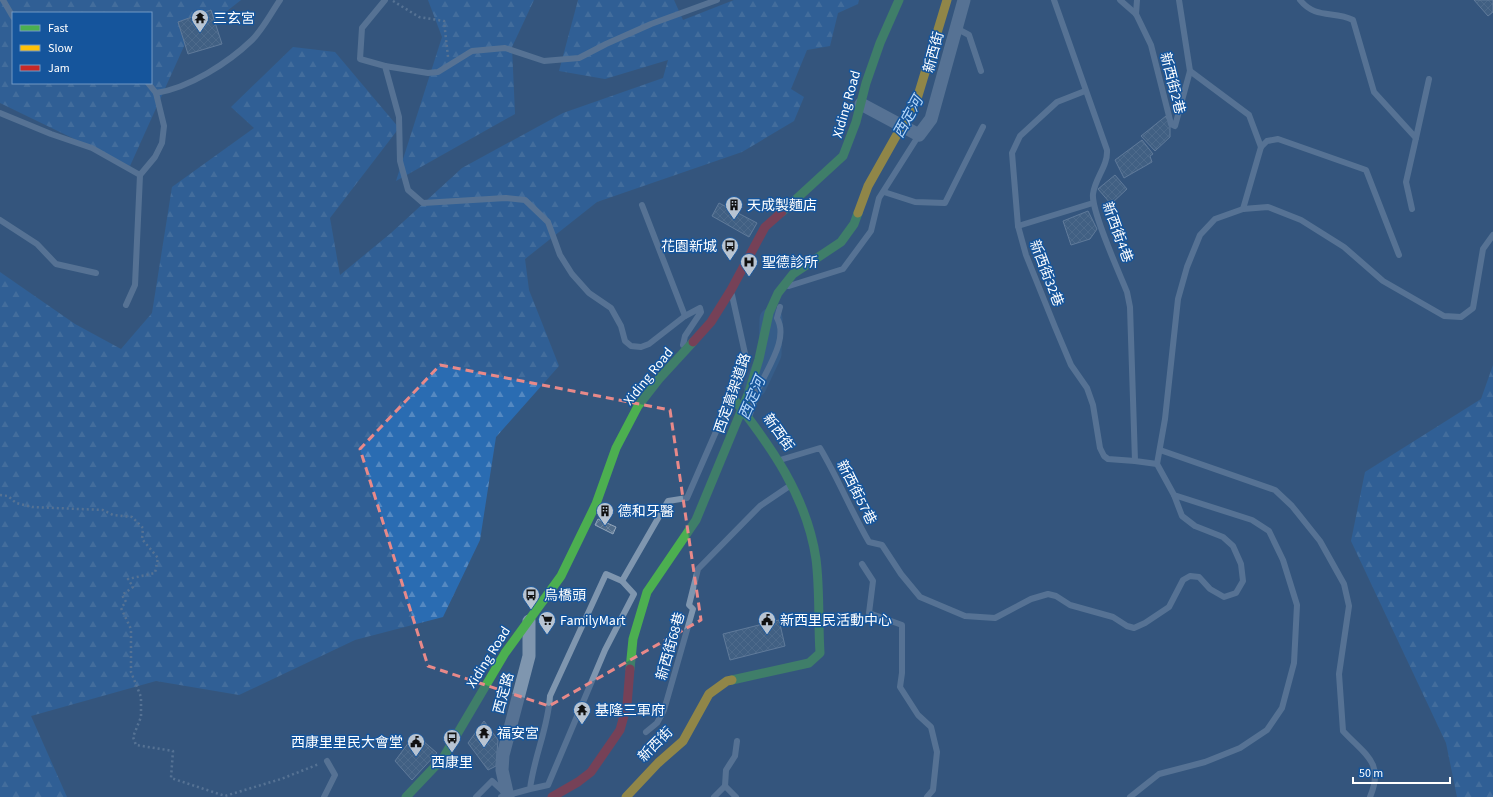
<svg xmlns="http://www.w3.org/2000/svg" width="1493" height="797" font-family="'Source Sans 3','Noto Sans TC',sans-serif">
<defs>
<pattern id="forest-firs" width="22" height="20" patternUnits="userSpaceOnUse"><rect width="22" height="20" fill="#2a6cb2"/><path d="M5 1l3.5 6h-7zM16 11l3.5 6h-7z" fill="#5589c1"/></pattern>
<pattern id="building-cross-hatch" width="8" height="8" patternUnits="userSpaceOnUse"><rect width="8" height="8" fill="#516d8b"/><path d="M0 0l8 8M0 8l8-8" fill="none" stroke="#6b839c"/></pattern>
</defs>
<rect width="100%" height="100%" fill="#34567d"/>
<!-- forest -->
<g fill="url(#forest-firs)" fill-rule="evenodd">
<path d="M0 0H241L185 44 130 166 0 103ZM13 13H151V83H13Z"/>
<path d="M428 0H534L512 47 515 114 396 181 442 37Z"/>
<path d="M578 0H674L683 20 734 0H859L858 4 838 13 830 46 807 50 791 89 804 97 794 121 742 152 597 202 525 259 529 290 559 366 496 437 480 540 443 617 355 640 239 695 156 681 31 716 67 797H0V272L75 324 121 349 152 313 172 187 254 128 231 107 293 47 335 52 399 128 330 218 340 275 391 233 462 168 563 113 663 78 668 60 605 79 559 71Z"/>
<path d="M1493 365V797H1457L1446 743 1351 541 1365 472 1481 399Z"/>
</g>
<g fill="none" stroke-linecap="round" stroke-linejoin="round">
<!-- river -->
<path stroke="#396697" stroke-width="23" d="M755 386 770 354 771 319"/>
</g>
<!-- building -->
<g fill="url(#building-cross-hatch)" stroke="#93a6bc">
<path d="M1474 0H1493V12L1488 16Z"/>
<path d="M211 10 222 44 188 54 178 22Z"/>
<path d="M1166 116 1170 125V137L1155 151 1141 136Z"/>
<path d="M1142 140 1153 154 1150 156 1152 162 1124 178 1115 160Z"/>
<path d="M1115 175 1127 189 1111 204 1098 189Z"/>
<path d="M719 203 757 223 749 237 712 216Z"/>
<path d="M1088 211 1097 229 1090 239 1071 245 1063 221Z"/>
<path d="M598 519 616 527 613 534 595 525Z"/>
<path d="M779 620 785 646 730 660 723 634Z"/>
<path d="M484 721 498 740 496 766 488 770 468 743Z"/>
<path d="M415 734 437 753 412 780 395 761Z"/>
</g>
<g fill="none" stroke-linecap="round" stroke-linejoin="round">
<!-- path -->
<g stroke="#7f96af" stroke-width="2.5" stroke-dasharray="2 3" stroke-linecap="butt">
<path d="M393 1 419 17 444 21 448 57"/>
<path d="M0 495 8 496 16 503 32 507 103 510 113 515 132 517 143 528 142 539 158 558 155 573 128 579 133 587 122 595 126 602 121 608 131 629V672L141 697V717L133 737 136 745 173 751 171 778 225 796 281 779 319 764"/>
</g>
<!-- lane -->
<g stroke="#7f96af" stroke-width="6">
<path d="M3 0 13 17"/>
<path d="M385 0 362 28 360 59 385 66 399 117 400 161 408 190 423 203 506 198 525 200 548 222 560 255 572 274 589 293 611 308 621 326 625 341 631 346 641 347 649 344 685 316 700 308 701 312 685 336 683 345"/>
<path d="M1054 0 1107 150C1108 166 1095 178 1093 194 1091 211 1119 272 1127 292L1130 307 1135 461 1157 464"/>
<path d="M1120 0 1136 14 1151 45 1171 124 1175 126 1190 71 1179 0"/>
<path d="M1300 0C1316 20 1334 10 1353 20L1374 92 1416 138 1429 79"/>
<path d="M1136 14 1137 0"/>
<path d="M956 28 969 35 981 71"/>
<path d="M385 66 428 73 438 72 472 51 505 48 544 61 579 58 606 44 651 24 717 0"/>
<path d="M1190 71 1249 115 1261 147 1243 209"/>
<path d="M1085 91 1057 102 1020 136 1012 153 1018 226 1026 255 1055 327 1071 365 1087 388 1093 405 1100 448 1104 456 1108 459 1135 461"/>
<path d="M156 93C189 88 228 63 252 40 263 29 271 13 280 0"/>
<path d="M0 113 51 134 92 148 140 175"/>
<path d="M1261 147 1267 141 1278 139 1366 170 1399 255"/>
<path d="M884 192 915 202 945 203 983 127"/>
<path d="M642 205 685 316"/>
<path d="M1412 209 1406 182 1416 138"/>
<path d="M0 220 37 244 56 264 96 273"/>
<path d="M1018 226 1093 203"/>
<path d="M789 286 843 269 871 231 879 198 919 135"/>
<path d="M126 305 135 285 140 175 155 157 162 143 164 126 156 93 148 83"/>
<path d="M750 414C753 405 756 396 759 388 767 368 789 339 777 318L780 307"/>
<path d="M1160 450 1275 490 1292 506 1320 541 1344 584 1349 606 1339 674 1343 731C1364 754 1385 762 1370 797"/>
<path d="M780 460 820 448C838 478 851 511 869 542L882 545 901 574 920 597 965 616 995 618 1031 599 1048 594 1056 596 1070 605 1113 617 1127 626 1134 628 1145 623 1169 607 1183 580 1190 576 1199 577 1210 589 1224 597 1236 593 1243 581 1241 564 1233 546 1223 537 1195 526 1182 516 1174 495"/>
<path d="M862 564 873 581 869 613 902 625V673L900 687 918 715 931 727 937 752 933 790 927 797"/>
<path d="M622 581 668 501 687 498 725 411 733 398 746 358 732 295"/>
<path d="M646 732 657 723 664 710 693 609 689 605 698 569 760 506 791 485"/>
<path d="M324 797 335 775 327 761"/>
<path d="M476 797 492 781 505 793"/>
<path d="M501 797 530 789C534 756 548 729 550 696L606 574 622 581 634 594 605 650 548 785 530 789"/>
<path d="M714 797 725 786"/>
<path d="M736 797 725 786 726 770 735 756 737 741"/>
<path d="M1130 797 1159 774 1205 762 1240 748 1267 730 1282 708 1294 663 1297 605 1283 560 1269 531 1252 520 1174 495 1157 464 1165 419 1178 299 1187 267 1200 235 1215 219 1243 209 1268 207 1301 220 1344 247 1383 281 1444 316 1461 317 1473 308 1483 249 1493 235"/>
</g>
<!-- street -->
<g stroke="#7f96af" stroke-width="13">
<path d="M861 104 919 135 931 119 964 0"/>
<path d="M508 797 502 770 503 755 529 656V621"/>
</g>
<!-- fast -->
<g stroke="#4caf50" stroke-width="9">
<path d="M782 212 843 156 856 122 866 83 880 43 899 0"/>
<path d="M630 669 633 639 647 592 696 520 749 392 759 359 769 313 778 293 793 274 841 242 854 224 858 213"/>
<path d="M732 680 809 663 820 653C818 622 820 590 816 559 807 497 771 446 733 398"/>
<path d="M406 797 443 758 505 653 561 576 596 504 616 448 638 406 659 379 693 342"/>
</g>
<!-- slow -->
<g stroke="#ffc107" stroke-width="9">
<path d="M858 213 868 186 917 99 947 0"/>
<path d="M626 797 658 763 683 741 709 694 727 681 732 680"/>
</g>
<!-- jam -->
<g stroke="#c62828" stroke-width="9">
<path d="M693 342 711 322 731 290 765 227 782 212"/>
<path d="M552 797 578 782 591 772 620 730 627 705 630 669"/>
</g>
</g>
<!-- marked area -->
<path d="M0 0H1493V797H0ZM440 365 670 410 701 620 549 706 428 666 360 449Z" fill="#34567d" fill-opacity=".55" fill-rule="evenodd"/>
<path fill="none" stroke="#e88989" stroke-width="3" stroke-dasharray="8 5" stroke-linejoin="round" d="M440 365 670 410 701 620 549 706 428 666 360 449Z"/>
<!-- icons -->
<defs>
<symbol id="temple-pin" viewBox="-11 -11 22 30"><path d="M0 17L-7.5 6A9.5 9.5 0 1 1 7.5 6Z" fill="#b8c4d2" stroke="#15559c"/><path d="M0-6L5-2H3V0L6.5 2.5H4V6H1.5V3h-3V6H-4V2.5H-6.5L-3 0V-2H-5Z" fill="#111"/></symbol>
<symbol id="building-pin" viewBox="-11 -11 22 30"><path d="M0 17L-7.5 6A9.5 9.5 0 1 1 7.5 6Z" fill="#b8c4d2" stroke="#15559c"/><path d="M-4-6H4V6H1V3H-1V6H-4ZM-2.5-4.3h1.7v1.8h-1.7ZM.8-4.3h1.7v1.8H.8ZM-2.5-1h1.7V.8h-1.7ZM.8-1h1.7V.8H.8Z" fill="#111"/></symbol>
<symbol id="bus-pin" viewBox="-11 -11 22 30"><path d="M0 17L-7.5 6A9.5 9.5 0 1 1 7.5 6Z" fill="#b8c4d2" stroke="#15559c"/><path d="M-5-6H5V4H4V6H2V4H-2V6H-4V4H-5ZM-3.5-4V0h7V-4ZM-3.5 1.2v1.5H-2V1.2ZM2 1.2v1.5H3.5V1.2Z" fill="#111"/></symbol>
<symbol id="hospital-pin" viewBox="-11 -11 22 30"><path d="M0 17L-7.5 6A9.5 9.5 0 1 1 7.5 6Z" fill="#b8c4d2" stroke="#15559c"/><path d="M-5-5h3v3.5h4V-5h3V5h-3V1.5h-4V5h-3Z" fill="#111"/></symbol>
<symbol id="supermarket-pin" viewBox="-11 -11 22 30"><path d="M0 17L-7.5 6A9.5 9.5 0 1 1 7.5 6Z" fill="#b8c4d2" stroke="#15559c"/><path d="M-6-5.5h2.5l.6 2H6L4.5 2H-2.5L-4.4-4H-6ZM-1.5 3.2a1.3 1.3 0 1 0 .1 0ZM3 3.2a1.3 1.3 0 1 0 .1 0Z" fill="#111"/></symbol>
<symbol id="civic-pin" viewBox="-11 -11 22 30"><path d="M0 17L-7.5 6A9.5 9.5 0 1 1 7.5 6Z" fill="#b8c4d2" stroke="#15559c"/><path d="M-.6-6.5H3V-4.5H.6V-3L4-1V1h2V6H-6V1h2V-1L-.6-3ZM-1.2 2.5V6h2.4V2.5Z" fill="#111"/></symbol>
</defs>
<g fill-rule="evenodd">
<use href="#temple-pin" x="190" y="8" width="20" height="27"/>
<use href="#building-pin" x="724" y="195" width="20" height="27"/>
<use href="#bus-pin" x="720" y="236" width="20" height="27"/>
<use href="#hospital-pin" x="739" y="252" width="20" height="27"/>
<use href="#building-pin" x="595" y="501" width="20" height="27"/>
<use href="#bus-pin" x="521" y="585" width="20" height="27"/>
<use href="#supermarket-pin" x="537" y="610" width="20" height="27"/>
<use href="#civic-pin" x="757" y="610" width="20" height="27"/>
<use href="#temple-pin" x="572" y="700" width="20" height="27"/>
<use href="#temple-pin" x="474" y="723" width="20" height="27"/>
<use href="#bus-pin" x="442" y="728" width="20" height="27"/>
<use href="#civic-pin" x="406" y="732" width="20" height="27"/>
</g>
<g text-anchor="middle" stroke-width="3" stroke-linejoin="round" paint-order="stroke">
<!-- poi labels -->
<g font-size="14" fill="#fff" stroke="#15559c" text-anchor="start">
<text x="213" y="23">三玄宮</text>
<text x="747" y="210">天成製麵店</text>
<text x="717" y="251" text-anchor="end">花園新城</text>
<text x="762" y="267">聖德診所</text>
<text x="618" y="516">德和牙醫</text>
<text x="544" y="600">烏橋頭</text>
<text x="560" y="625">FamilyMart</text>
<text x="780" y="625">新西里民活動中心</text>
<text x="595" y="715">基隆三軍府</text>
<text x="497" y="738">福安宮</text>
<text x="403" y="747" text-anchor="end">西康里里民大會堂</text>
<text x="452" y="767" text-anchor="middle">西康里</text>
</g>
<!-- street labels -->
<g font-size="14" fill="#fff" stroke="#15559c">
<text transform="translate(933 52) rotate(-75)" y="5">新西街</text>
<text transform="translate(1173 83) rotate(76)" y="5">新西街2巷</text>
<text transform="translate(846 104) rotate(-74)" y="5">Xiding Road</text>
<text transform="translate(1118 232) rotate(70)" y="5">新西街4巷</text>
<text transform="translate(1047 273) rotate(69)" y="5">新西街32巷</text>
<text transform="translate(648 376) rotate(-51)" y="5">Xiding Road</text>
<text transform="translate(732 393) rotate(-71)" y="5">西定高架道路</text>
<text transform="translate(779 432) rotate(55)" y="5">新西街</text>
<text transform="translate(857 492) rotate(63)" y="5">新西街57巷</text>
<text transform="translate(670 646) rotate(-74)" y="5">新西街68巷</text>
<text transform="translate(488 657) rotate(-58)" y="5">Xiding Road</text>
<text transform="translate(503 693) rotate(-75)" y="5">西定路</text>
<text transform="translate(655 744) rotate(-45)" y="5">新西街</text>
</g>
<!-- water labels -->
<g font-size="15" font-style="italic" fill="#b7d8f9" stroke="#15559c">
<text transform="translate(908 117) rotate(-61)" y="5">西定河</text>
<text transform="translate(752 398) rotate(-67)" y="5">西定河</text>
</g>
</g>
<!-- legend -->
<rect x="12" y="12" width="140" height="72" fill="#15559c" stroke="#7399c4"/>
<rect x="20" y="25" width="20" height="6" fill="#4caf50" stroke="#7399c4"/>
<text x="48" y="32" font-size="12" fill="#ffffff">Fast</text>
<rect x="20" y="45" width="20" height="6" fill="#ffc107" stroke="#7399c4"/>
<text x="48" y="52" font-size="12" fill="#ffffff">Slow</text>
<rect x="20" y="65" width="20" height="6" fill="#c62828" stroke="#7399c4"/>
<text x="48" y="72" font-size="12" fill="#ffffff">Jam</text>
<!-- scale -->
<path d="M1353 777v6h97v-6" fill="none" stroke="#ffffff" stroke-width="2"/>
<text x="1359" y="777" font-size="12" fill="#ffffff" stroke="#15559c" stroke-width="3" paint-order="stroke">50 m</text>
</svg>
